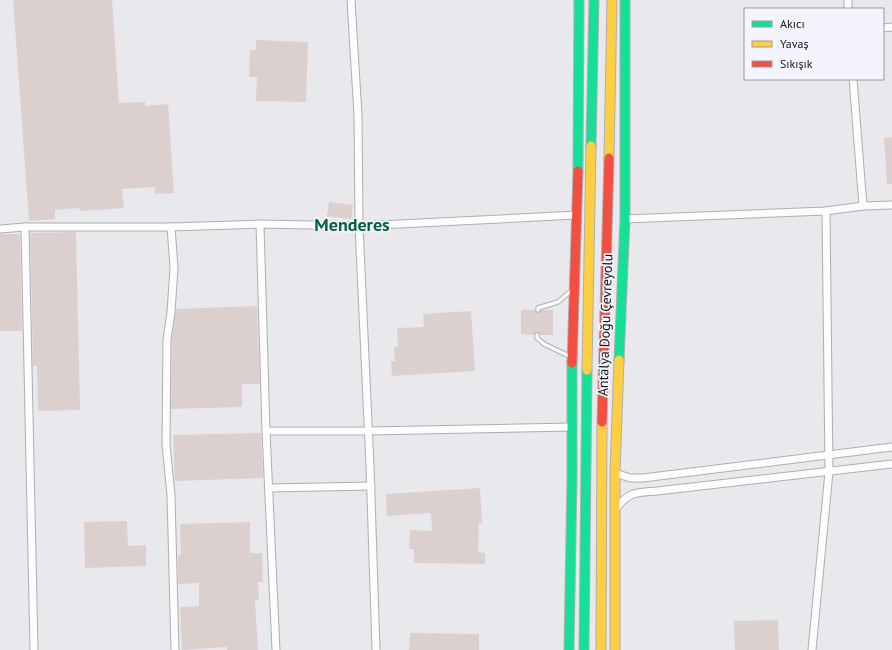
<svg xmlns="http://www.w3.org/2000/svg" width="892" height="650" font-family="'PT Sans',sans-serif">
<rect width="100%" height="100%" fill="#e9e9ed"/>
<!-- building -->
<g fill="#dcd0cf">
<path d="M13 0H112L119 103 145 102V106L168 104 174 193 155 194V187L122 189 124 208 81 211 80 208 55 210V219L29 221Z"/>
<path d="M256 40 308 42 306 102 256 101 257 77H249L250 50H256Z"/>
<path d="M892 137V184H887L884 138Z"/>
<path d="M329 202 353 205 351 219 327 216Z"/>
<path d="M76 232 80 410 38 411 37 366H33L30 233Z"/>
<path d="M0 234H20L22 331H0Z"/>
<path d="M257 306 260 384H242V407L171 409 172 340 176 309Z"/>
<path d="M521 310H535L538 313 541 310H553V335H540L537 332 534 335 521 334Z"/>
<path d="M471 311 475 371 392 376 391 361H395L394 347H398L397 328 424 327 423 314Z"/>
<path d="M261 433 263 478 175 481 173 435Z"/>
<path d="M480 488 482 523H479L478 552 485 553V564L414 563V549H409L410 530 432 531 431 513 387 516 386 494Z"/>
<path d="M127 521 128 546 146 545V566L85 568 84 522Z"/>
<path d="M250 522V553H262L263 582H258L259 600H255L258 650H227V647L182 650 180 607 199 606V583L178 584V555H181L180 524Z"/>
<path d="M778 620 779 650H735L734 621Z"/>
<path d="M410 633 479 634V650H409Z"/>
</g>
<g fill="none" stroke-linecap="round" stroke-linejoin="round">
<defs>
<g id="lane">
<path d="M538 310V308L558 302 572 290"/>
<path d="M537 335V338L544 344 571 357"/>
</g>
<g id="street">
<path d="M351 0 358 115 359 226 370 466 376 650"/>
<path d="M848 0V9"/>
<path d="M883 28 892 27"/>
<path d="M853 79 863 206"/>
<path d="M625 219 826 211 863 206 892 205"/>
<path d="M260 224 266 431 276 650"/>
<path d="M25 227 34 650"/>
<path d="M171 227 174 268 171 312 167 340 166 444 171 495 175 650"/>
<path d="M0 229 25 227H171L260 224 359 226 577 215"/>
<path d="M266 431H369L572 427"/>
<path d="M615 473 630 478H643L892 447"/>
<path d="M269 488 371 486"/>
<path d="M615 510C629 491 635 493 657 491L892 464"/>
<path d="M812 650 829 472 826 211"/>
</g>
<g id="fast">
<path d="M591 146 594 0"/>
<path d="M578 171 579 0"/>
<path d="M619 360 625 219V0"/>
<path d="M569 650 572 477V363"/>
<path d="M584 650 587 370"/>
</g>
<g id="slow">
<path d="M609 158 612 0"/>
<path d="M587 370 591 146"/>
<path d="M601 650 602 422"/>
<path d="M615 650V473L619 360"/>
</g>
<g id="jam">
<path d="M572 363 578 171"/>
<path d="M602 422 609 158"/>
</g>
</defs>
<!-- lane casing -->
<use href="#lane" stroke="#aeaeb2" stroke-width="5.5"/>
<!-- street casing -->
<use href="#street" stroke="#aeaeb2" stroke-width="9"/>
<!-- fast casing -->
<use href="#fast" stroke="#aeaeb2" stroke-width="11"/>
<!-- slow casing -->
<use href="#slow" stroke="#aeaeb2" stroke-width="11"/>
<!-- jam casing -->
<use href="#jam" stroke="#aeaeb2" stroke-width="11"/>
<!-- lane -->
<use href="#lane" stroke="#fcfcfc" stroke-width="3.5"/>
<!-- street -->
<use href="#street" stroke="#fcfcfc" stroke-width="7"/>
<!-- fast -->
<use href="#fast" stroke="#16e098" stroke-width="9"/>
<!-- slow -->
<use href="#slow" stroke="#ffcf43" stroke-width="9"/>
<!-- jam -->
<use href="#jam" stroke="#f24e42" stroke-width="9"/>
</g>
<g text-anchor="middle" stroke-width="3.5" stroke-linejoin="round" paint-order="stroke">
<!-- street labels -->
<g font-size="14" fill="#141417" stroke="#f4f5fc">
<text transform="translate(605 325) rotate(-88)" y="5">Antalya Doğu Çevreyolu</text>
</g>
<!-- district labels -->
<g font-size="18" font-weight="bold" fill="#07613a" stroke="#f4f5fc">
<text x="352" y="231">Menderes</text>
</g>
</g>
<!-- legend -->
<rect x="744" y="8" width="140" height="72" fill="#f4f5fc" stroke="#9a9ba0"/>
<rect x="752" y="21" width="20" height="6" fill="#16e098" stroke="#9a9ba0"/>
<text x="780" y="28" font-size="12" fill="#141417">Akıcı</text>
<rect x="752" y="41" width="20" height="6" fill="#ffcf43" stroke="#9a9ba0"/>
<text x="780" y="48" font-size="12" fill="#141417">Yavaş</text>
<rect x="752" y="61" width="20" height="6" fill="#f24e42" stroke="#9a9ba0"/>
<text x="780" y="68" font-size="12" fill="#141417">Sıkışık</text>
</svg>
